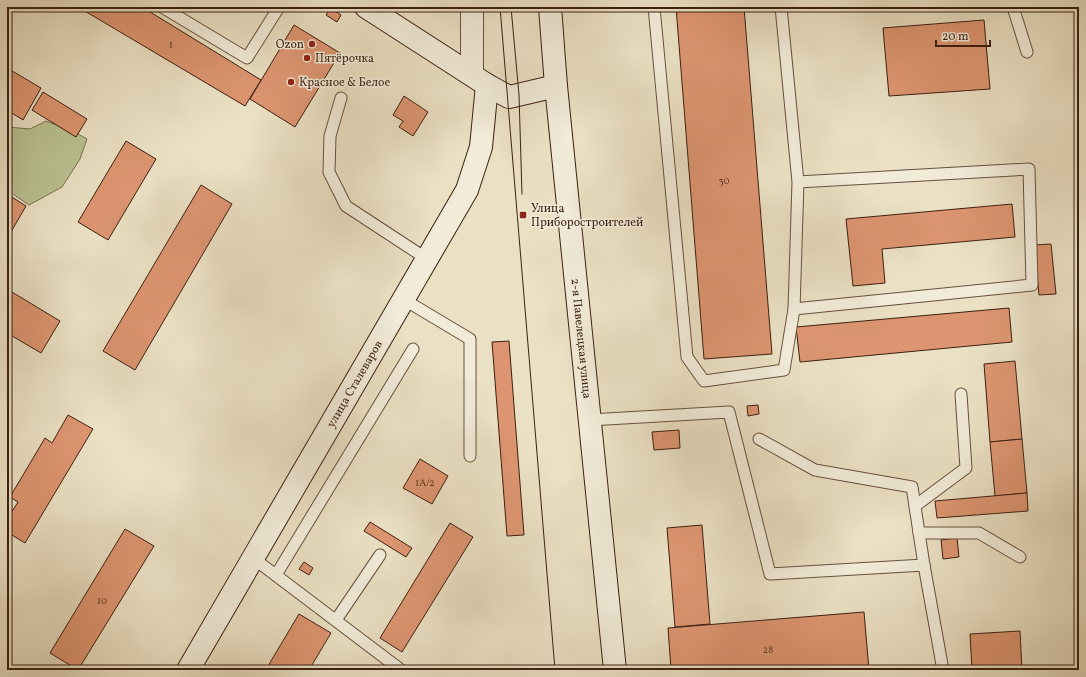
<svg xmlns="http://www.w3.org/2000/svg" width="1086" height="677" font-family="Vollkorn,serif">
<rect width="100%" height="100%" fill="#eae0c3"/>
<filter id="stains"><feTurbulence type="fractalNoise" baseFrequency=".005" numOctaves="4"/><feColorMatrix values="0 0 0 0 .2 0 0 0 0 .09 0 0 0 0 .02 0 0 0 .5 -.17"/></filter>
<radialGradient id="worn" r=".72"><stop offset=".6" stop-color="#630" stop-opacity="0"/><stop offset="1" stop-color="#630" stop-opacity=".3"/></radialGradient>
<!-- green -->
<path fill="#bac192" stroke="#7b7052" d="M46 121 73 131 87 139 80 159 62 187 29 205 7 190V127L30 129Z"/>
<!-- building -->
<g fill="#dc9570" stroke="#3c1f12">
<path d="M78 7H142L261 80 245 106Z"/>
<path d="M676 7H744L772 354 704 359Z"/>
<path d="M331 8 341 15 337 22 326 15Z"/>
<path d="M984 20 990 89 889 96 883 28Z"/>
<path d="M294 25 340 53 295 127 250 99Z"/>
<path d="M7 68 41 88 23 120 7 110Z"/>
<path d="M43 92 87 119 76 137 32 110Z"/>
<path d="M404 96 428 112 413 136 399 127 403 121 393 115Z"/>
<path d="M126 141 156 159 108 240 78 222Z"/>
<path d="M201 185 232 204 135 370 103 351Z"/>
<path d="M7 194 26 206 8 237H7Z"/>
<path d="M1012 204 1015 237 882 249 885 283 853 286 846 219Z"/>
<path d="M1051 244 1056 294 1039 295 1034 245Z"/>
<path d="M7 289 60 321 41 353 7 333Z"/>
<path d="M1009 308 1012 342 800 362 796 327Z"/>
<path d="M509 341 524 535 507 536 492 342Z"/>
<path d="M1015 361 1022 439 990 442 984 364Z"/>
<path d="M758 405 759 414 748 416 747 406Z"/>
<path d="M68 415 93 429 25 543 7 532V519L18 502 10 497 45 438 52 443Z"/>
<path d="M679 430 680 448 654 450 652 432Z"/>
<path d="M1022 439 1027 493 995 496 990 442Z"/>
<path d="M420 459 448 476 432 504 403 488Z"/>
<path d="M1027 493 1028 511 937 518 935 501Z"/>
<path d="M370 522 412 548 406 557 364 531Z"/>
<path d="M450 523 473 537 402 652 380 638Z"/>
<path d="M702 525 710 624 675 627 667 528Z"/>
<path d="M125 529 154 546 78 670 50 653Z"/>
<path d="M957 538 959 557 943 559 941 540Z"/>
<path d="M304 562 313 568 309 575 299 569Z"/>
<path d="M864 612 869 670H671L668 628Z"/>
<path d="M299 614 331 633 309 670H275L268 666Z"/>
<path d="M1020 631 1022 670H972L970 634Z"/>
</g>
<g fill="none" stroke-linecap="round" stroke-linejoin="round">
<defs>
<g id="lane">
<path d="M162 7 247 58 279 7"/>
<path d="M654 7 687 357 704 381 784 370 794 309"/>
<path d="M781 7 798 182 794 309 1032 285 1029 169 798 182"/>
<path d="M1013 7 1027 52"/>
<path d="M341 98 330 136 329 172 346 206 427 259"/>
<path d="M403 299 470 339V456"/>
<path d="M589 420 729 412 770 574 924 565 943 670"/>
<path d="M759 439 815 470 912 487 924 565"/>
<path d="M915 506 966 468 961 394"/>
<path d="M919 533H979L1020 557"/>
<path d="M253 558 401 670"/>
<path d="M276 575 413 349"/>
<path d="M336 620 380 555"/>
</g>
<path id="street" d="M472 74V7"/>
<g id="secondary">
<path d="M366 7 487 85 509 97 556 86"/>
<path id="s1" d="M550 7 556 86 615 670"/>
<path id="s2" d="M188 670 467 190 481 147 487 85"/>
</g>
</defs>
<!-- lane casing -->
<use href="#lane" stroke="#684f3e" stroke-width="13"/>
<!-- street casing -->
<use href="#street" stroke="#684f3e" stroke-width="24"/>
<!-- secondary casing -->
<use href="#secondary" stroke="#3c1f12" stroke-width="24"/>
<!-- lane -->
<use href="#lane" stroke="#f1ebd8" stroke-width="11"/>
<!-- street -->
<use href="#street" stroke="#f1ebd8" stroke-width="22"/>
<!-- secondary -->
<use href="#secondary" stroke="#f1ebd8" stroke-width="22"/>
<!-- tram -->
<g stroke="#3c1f12" stroke-width="1">
<path d="M500 7 555 670"/>
<path d="M511 7 519 95 522 194"/>
</g>
</g>
<!-- markers -->
<g fill="#8f2418" stroke="#f1ebd8" stroke-width="1.5">
<circle cx="312" cy="44" r="4"/>
<circle cx="307" cy="58" r="4"/>
<circle cx="291" cy="82" r="4"/>
<rect x="519" y="211" width="8" height="8" rx="2"/>
</g>
<g text-anchor="middle" stroke-width="3" stroke-linejoin="round" paint-order="stroke">
<!-- number labels -->
<g font-size="10" fill="#643c2a">
<text x="171" y="48">1</text>
<text x="724" y="184">30</text>
<text x="425" y="486">1А/2</text>
<text x="102" y="604">10</text>
<text x="768" y="653">28</text>
</g>
<!-- poi labels -->
<g font-size="12" fill="#3c1f12" stroke="#f1ebd8" text-anchor="start">
<text x="304" y="48" text-anchor="end">Ozon</text>
<text x="315" y="62">Пятёрочка</text>
<text x="299" y="86">Красное &amp; Белое</text>
<text x="531" y="212">Улица<tspan x="531" dy="14">Приборостроителей</tspan></text>
</g>
<!-- street labels -->
<g font-size="12" fill="#3c1f12" stroke="#f1ebd8">
<text dy="4" stroke="none"><textPath href="#s1" startOffset="333">2-я Павелецкая улица</textPath></text>
<text dy="4" stroke="none"><textPath href="#s2" startOffset="331">улица Сталеваров</textPath></text>
</g>
</g>
<!-- margin -->
<rect width="1086" height="677" fill="none" stroke="#eae0c3" stroke-width="24"/>
<rect x="8" y="8" width="1070" height="661" fill="none" stroke="#3c1f12" stroke-width="2"/>
<rect x="12" y="12" width="1062" height="653" fill="none" stroke="#3c1f12"/>
<!-- scale -->
<path d="M936 40v6h54v-6" fill="none" stroke="#3c1f12" stroke-width="2"/>
<text x="942" y="40" font-size="12" fill="#3c1f12" stroke="#f1ebd8" stroke-width="3" paint-order="stroke">20 m</text>
<rect width="100%" height="100%" filter="url(#stains)"/>
<rect width="100%" height="100%" fill="url(#worn)"/>
</svg>
